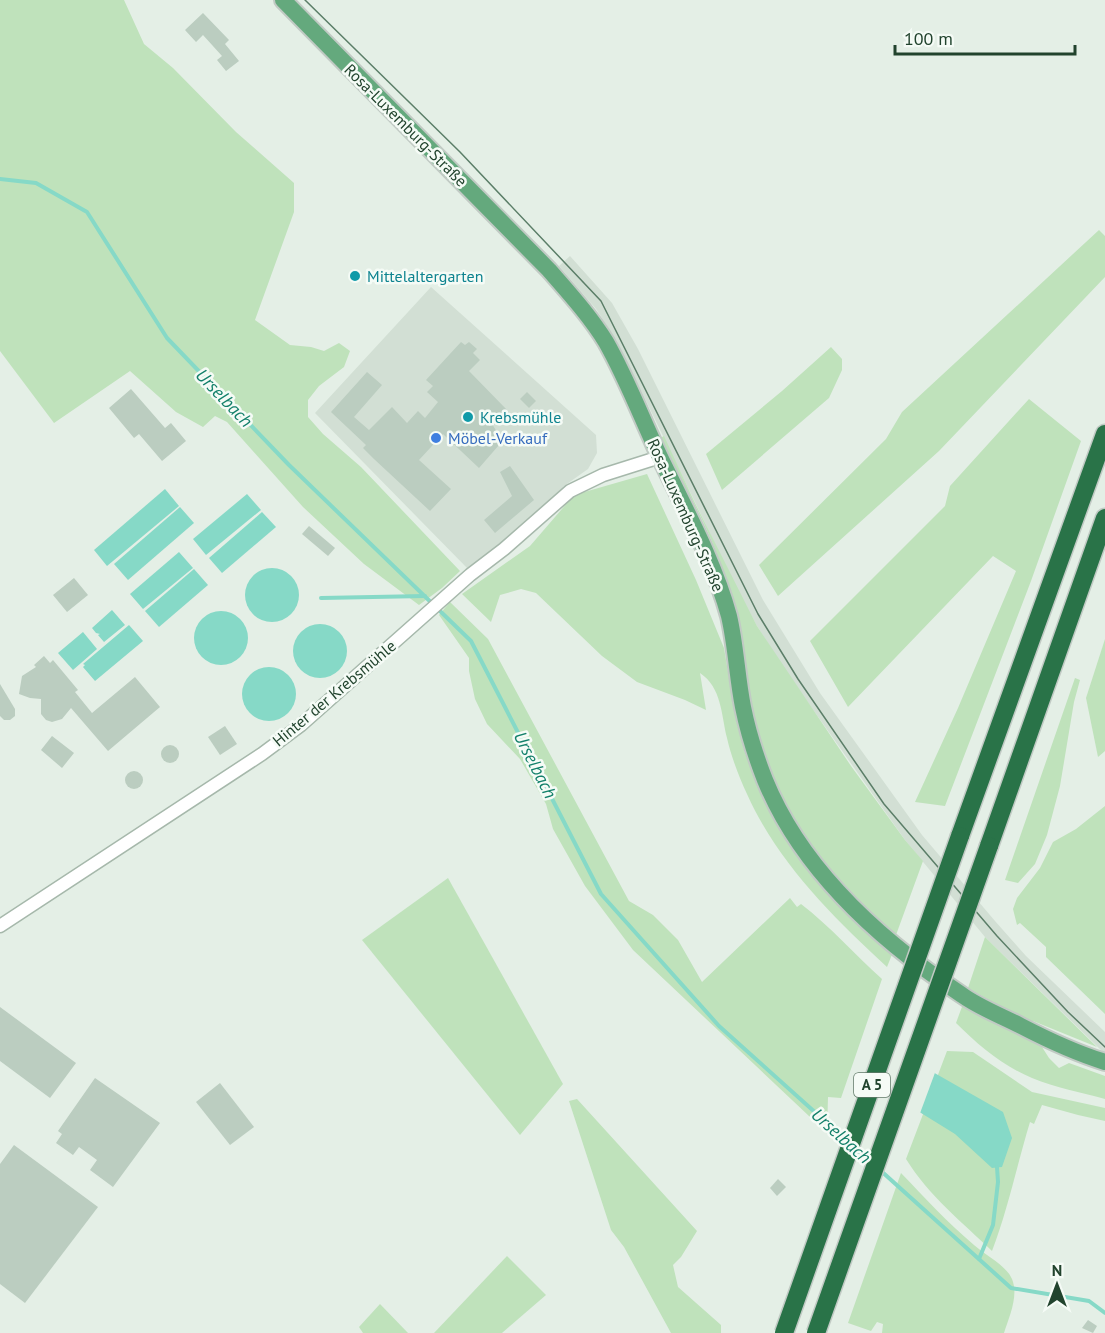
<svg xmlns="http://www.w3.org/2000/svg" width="1105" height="1333" font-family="'PT Sans',sans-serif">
<rect width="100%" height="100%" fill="#e4efe6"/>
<!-- built -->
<g fill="#d2dfd4">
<path d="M570 256 612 303 638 349 763 600 820 693 922 835 995 921 1026 956 1105 1032V1054L985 937 905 840 785 670 757 626 737 589 617 341 596 309 559 266Z"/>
<path d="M431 287 596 435 597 453 588 469 564 486 538 512 469 570 315 413Z"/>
</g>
<!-- green -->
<g fill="#bfe2bb">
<path d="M0 0H124L144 44 173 68 236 132 294 183V212L255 320 290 345 311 347 324 351 339 343 350 351 344 367 319 386 308 400V417L323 434 361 467 460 571 442 588 419 605 364 564 303 507 227 422 215 416 203 427 176 412 130 371 54 423 0 351Z"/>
<path d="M1099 230 1105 236V277L939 451 778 596 759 565 886 439 902 412Z"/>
<path d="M831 347 842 359V370L829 398 722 490 706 454 782 391Z"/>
<path d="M1029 399 1081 441 1031 581 945 806 915 802 958 708 1016 571 993 556 848 707 810 641 945 506 950 486Z"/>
<path d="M664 436 695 503 757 626 851 766 905 840 923 861 896 935C834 878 775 815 755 729 744 685 741 639 730 595 717 540 685 488 660 438Z"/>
<path d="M647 474 696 580 724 648 736 720 745 753 760 790 784 834 893 952 887 967C832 916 778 863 747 794 739 777 731 756 727 738 721 714 722 688 700 673L706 710 685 700 637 682 602 656 536 593 521 589 500 595 491 622 462 594 530 546 574 495Z"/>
<path d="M450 602 488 639 629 901 653 915 678 940 702 982 790 898 797 907 801 904C830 926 855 955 882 979L841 1098 828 1097 827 1133 633 950 585 886 553 829 546 804 520 759 487 724 475 699 469 671V658L439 615Z"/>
<path d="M1105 639V751L1098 757 1086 698Z"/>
<path d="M1075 678 1080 680 1074 702 1060 786 1047 835 1035 864 1018 883 1005 880Z"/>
<path d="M1105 806V1014L1046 957V947L1020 923 1017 925 1013 909 1017 898 1040 868 1053 842 1076 829Z"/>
<path d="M448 878 563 1084 520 1135 362 940Z"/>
<path d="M985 937 1097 1047 1033 1021 1031 1024 968 988Z"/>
<path d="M963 1004 979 1015 1042 1047 1049 1058 1059 1068 1069 1063 1105 1076V1099C1081 1092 1056 1088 1032 1078 1003 1066 978 1045 956 1023Z"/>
<path d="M947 1051 973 1052 1032 1092 1105 1108V1121L1078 1115 1042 1105 1034 1124 1030 1122C1017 1165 1008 1209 992 1251 962 1222 929 1196 906 1159Z"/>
<path d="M577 1099 697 1231 681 1257 673 1265 678 1287 721 1325V1333H671L624 1247 611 1230 569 1101Z"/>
<path d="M901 1173C925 1198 948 1223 974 1245 985 1255 1006 1265 1012 1279 1019 1296 1009 1317 1004 1333H882L883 1324 877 1322 871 1331 848 1323Z"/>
<path d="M507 1256 546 1295 502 1333H434Z"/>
<path d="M380 1304 408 1333H363L359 1327Z"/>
</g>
<!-- water -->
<g fill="#86d9c7">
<path d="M165 489 179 506 107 566 94 550Z"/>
<path d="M247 494 261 510 206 555 193 539Z"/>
<path d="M180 507 194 523 128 580 114 564Z"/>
<path d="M262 512 276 527 222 573 209 558Z"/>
<path d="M179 552 193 568 143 609 130 594Z"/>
<circle cx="272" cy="595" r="27"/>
<path d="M194 569 208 585 159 627 145 611Z"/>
<path d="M112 610 125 625 104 642 98 635 100 634 96 633 92 628Z"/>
<circle cx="221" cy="638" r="27"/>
<circle cx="320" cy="651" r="27"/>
<path d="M129 625 143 641 95 681 83 667 85 665 83 664Z"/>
<path d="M83 632 97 649 73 670 58 653Z"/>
<circle cx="269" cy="694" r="27"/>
<path d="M924 1067 1003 1112 1012 1138 1002 1167 992 1168 955 1134 879 1087Z"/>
</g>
<!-- pier -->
<path fill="#e4efe6" d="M881 1064H924L936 1070 919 1116 877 1090Z"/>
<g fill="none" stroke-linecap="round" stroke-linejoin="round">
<!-- stream -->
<g stroke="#86d9c7" stroke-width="4">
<path d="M0 179 36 183 87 212 167 338 289 465 471 641 601 894 719 1026 847 1141"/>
<path d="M321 598 425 596"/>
<path d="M855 1148 870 1161"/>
<path d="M880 1170 1011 1288 1089 1301 1105 1313"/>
<path d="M979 1259 993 1225 998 1182 997 1167"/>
</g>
</g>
<!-- building -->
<g fill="#bbcdc0">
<path d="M203 13 229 40 225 44 239 61 226 71 217 60 222 56 203 35 196 42 185 30Z"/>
<path d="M461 342 465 345 469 342 477 349 473 353 480 360 469 371 508 411 492 424 497 432 499 445 479 468 443 434 419 460 451 489 430 511 374 459 363 448 366 445 331 412 367 372 382 385 354 417 369 430 392 407 407 423 418 411 425 418 438 402 427 392 433 386 426 380Z"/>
<path d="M131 389 165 428 171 423 186 441 162 461 139 434 134 438 109 408Z"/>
<path d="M527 392 536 401 529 408 520 399Z"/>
<path d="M510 466 534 500 495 533 484 520 512 496 500 472Z"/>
<path d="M309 526 335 548 328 556 302 534Z"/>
<path d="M74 578 88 595 67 612 53 595Z"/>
<path d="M44 656 50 663 53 660 78 690 75 692 92 713 135 677 160 707 108 751 71 708 62 719 52 722 46 720 41 714V699L30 698 19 694 22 676 36 667 34 665Z"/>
<path d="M0 684 15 709V716L10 720H4L0 716Z"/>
<path d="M225 726 237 744 220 755 208 737Z"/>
<path d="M52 736 74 753 62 768 41 750Z"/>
<circle cx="170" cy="754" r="9"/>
<circle cx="134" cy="780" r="9"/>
<path d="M0 1007 76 1063 50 1098 0 1061Z"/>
<path d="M95 1078 160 1123 113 1187 90 1170 97 1160 79 1147 73 1155 56 1143 62 1134 58 1131Z"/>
<path d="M220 1083 254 1127 230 1145 196 1102Z"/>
<path d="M14 1145 98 1207 25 1303 0 1284V1164Z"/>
<path d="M778 1179 786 1187 777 1196 770 1188Z"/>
<path d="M1088 1320 1097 1326 1093 1333 1082 1328Z"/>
</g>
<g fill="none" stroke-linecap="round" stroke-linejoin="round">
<defs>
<path id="minor" d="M0 926 262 754 301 725 470 575 504 549 570 491 603 475 660 457"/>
<path id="major" d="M283 0 549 270C569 293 590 316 606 342 627 379 642 419 660 457 685 509 714 561 729 616 736 646 737 677 743 707 748 732 756 757 765 780 802 871 882 942 962 995 980 1008 1002 1016 1021 1026 1048 1040 1076 1053 1105 1062"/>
<g id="highway">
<path d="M960 836 1105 434"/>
<path d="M989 846 1105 518"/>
</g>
</defs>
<!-- minor casing -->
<use href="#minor" stroke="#a6b8ab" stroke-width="15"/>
<!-- major casing -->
<use href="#major" stroke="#c1cac4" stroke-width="20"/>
<!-- highway casing -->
<use href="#highway" stroke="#c1cac4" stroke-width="21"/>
<!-- minor -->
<use href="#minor" stroke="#fff" stroke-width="12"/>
<!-- major -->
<use href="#major" stroke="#64a97d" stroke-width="16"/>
<!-- highway -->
<use href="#highway" stroke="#297348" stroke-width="18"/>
<!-- tram -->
<path stroke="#5b7e68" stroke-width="1.5" d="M305 0 460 152 601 301 758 614 798 679 884 804 997 936 1068 1012 1105 1047"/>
<defs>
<g id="highway-bridge">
<path d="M784 1333 960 836"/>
<path d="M816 1333 989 846"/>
</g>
</defs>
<!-- highway-bridge casing -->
<use href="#highway-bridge" stroke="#c1cac4" stroke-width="21" stroke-linecap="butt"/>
<!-- highway-bridge -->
<use href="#highway-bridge" stroke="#297348" stroke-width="18"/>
</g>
<!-- markers -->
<g fill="#0f9aa8" stroke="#f5fbf6" stroke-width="2">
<circle cx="355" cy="276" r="6"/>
<circle cx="468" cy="417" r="6"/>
</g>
<circle fill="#3f7fe0" stroke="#f5fbf6" stroke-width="2" cx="436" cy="438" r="6"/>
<g text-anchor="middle" stroke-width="5" stroke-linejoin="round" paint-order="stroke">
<!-- shield labels -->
<rect fill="#f5fbf6" stroke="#617a69" stroke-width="1.5" x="854" y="1073" width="36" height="24" rx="4.5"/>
<g font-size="15" font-weight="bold" fill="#21432d">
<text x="872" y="1090">A 5</text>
</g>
<!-- street labels -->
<g font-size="16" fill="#21432d" stroke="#f5fbf6">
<text transform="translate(406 125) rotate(45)" y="6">Rosa-Luxemburg-Straße</text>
<text transform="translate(686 515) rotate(66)" y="6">Rosa-Luxemburg-Straße</text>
<text transform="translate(334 693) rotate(-40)" y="6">Hinter der Krebsmühle</text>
</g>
<!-- culture labels -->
<g font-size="16" fill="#0d838f" stroke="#f5fbf6" text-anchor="start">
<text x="367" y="282">Mittelaltergarten</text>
<text x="480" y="423">Krebsmühle</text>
</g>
<!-- shop labels -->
<g font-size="16" fill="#366cbe" stroke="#f5fbf6" text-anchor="start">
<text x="448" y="444">Möbel-Verkauf</text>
</g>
<!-- water labels -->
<g font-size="18" font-style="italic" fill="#13806a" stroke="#f5fbf6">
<text transform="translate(224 398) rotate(46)" y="6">Urselbach</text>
<text transform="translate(535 765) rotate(63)" y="6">Urselbach</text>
<text transform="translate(841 1136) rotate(42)" y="6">Urselbach</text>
</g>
</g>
<!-- north arrow -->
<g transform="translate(1057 1285)" stroke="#f5fbf6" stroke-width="4.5" paint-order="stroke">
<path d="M0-4.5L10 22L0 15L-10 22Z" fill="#21432d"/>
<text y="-9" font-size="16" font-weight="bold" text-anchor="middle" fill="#21432d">N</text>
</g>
<!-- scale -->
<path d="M895 45v9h180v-9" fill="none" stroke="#21432d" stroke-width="3"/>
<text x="904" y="45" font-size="18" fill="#21432d" stroke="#f5fbf6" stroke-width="4.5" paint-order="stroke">100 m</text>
</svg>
